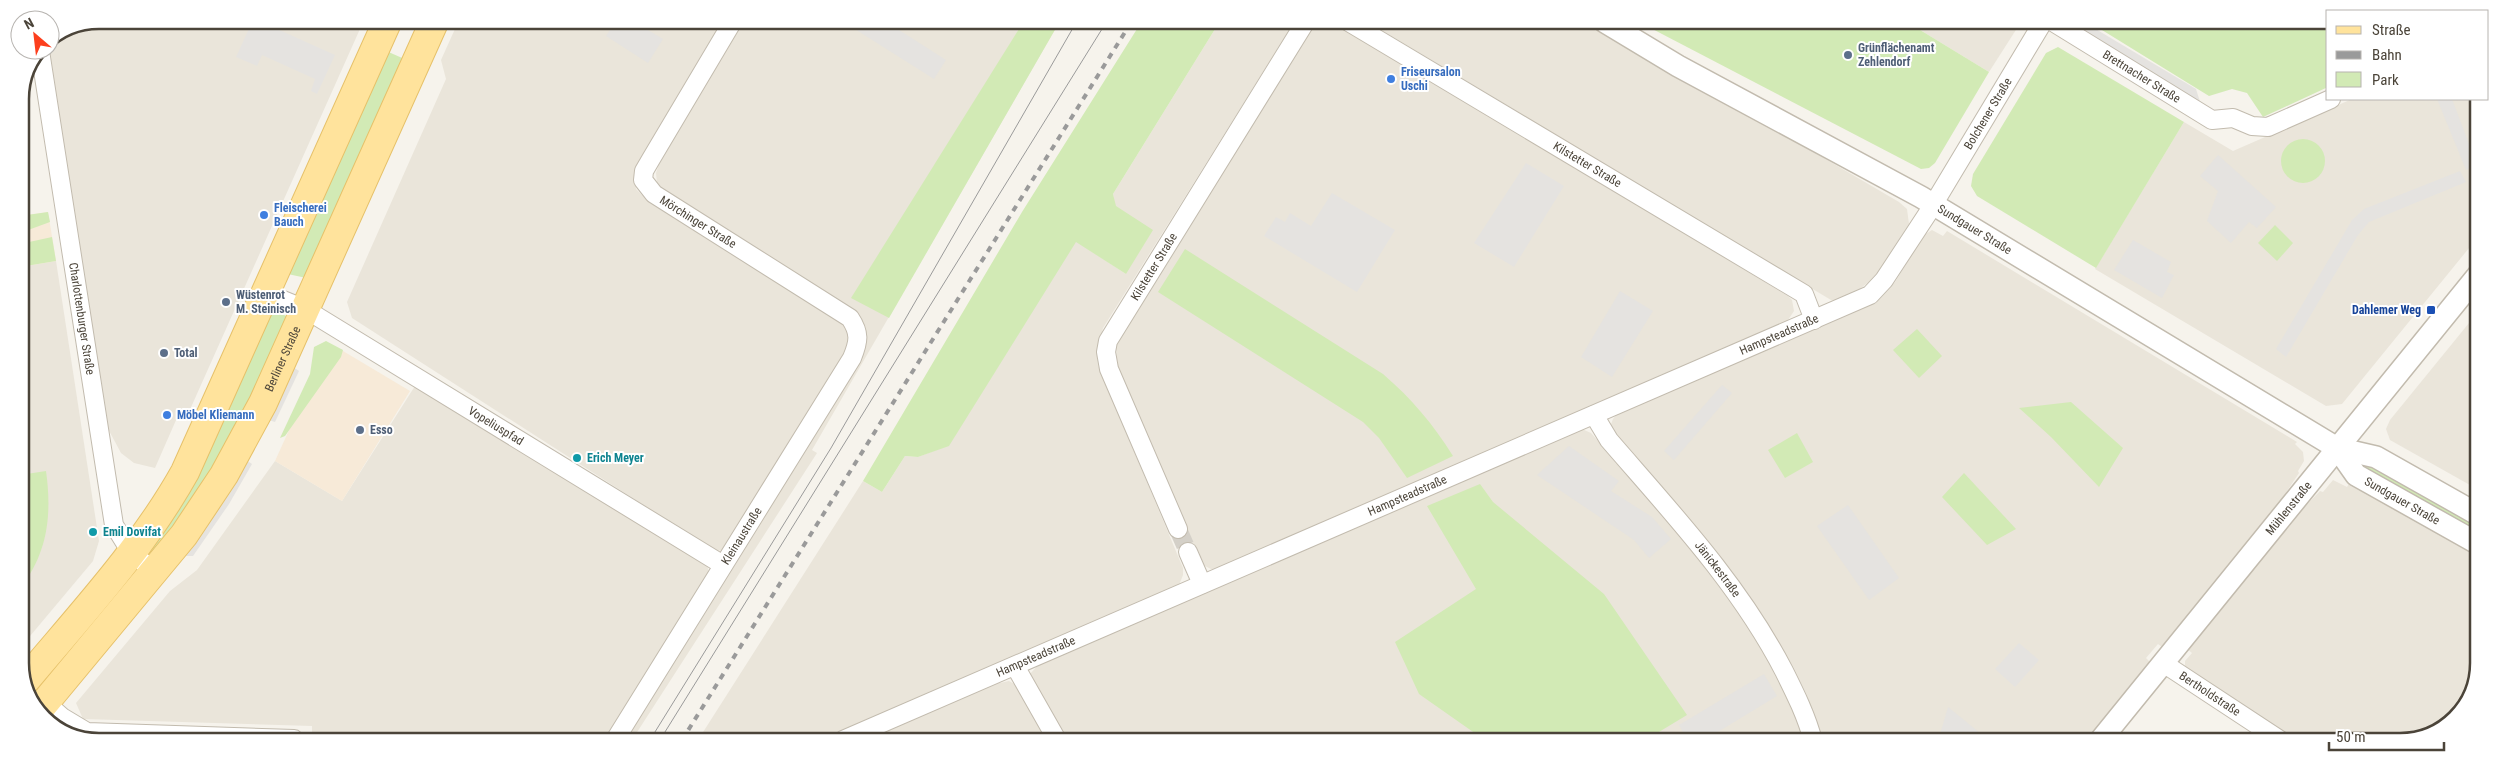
<svg xmlns="http://www.w3.org/2000/svg" width="2499" height="762" font-family="'Roboto Condensed',sans-serif">
<rect width="100%" height="100%" fill="#f6f3ec"/>
<!-- residential -->
<g fill="#eae5da">
<path d="M99 20H364L188 414 180 411 155 468 134 463 121 453 106 425 49 50 50 40Z"/>
<path d="M459 20 722 21 636 166 634 179 636 189 650 203 836 317 846 327 849 342 848 349 723 550 717 551 712 549 352 318 347 302 446 79 441 60Z"/>
<path d="M744 21H1060L812 450 817 453 632 740H624L865 350 866 331 863 321 853 309 672 199 661 191 657 183 656 173 659 164Z"/>
<path d="M1220 21H1295L1103 328 1097 354 1098 365 1183 568V575L1179 585 823 740H698L863 481 882 492 905 456 918 457 949 445 1076 241 1126 274 1113 194Z"/>
<path d="M1322 21H1331L1339 25 1788 296 1792 300 1794 311 1786 323 1215 569H1211L1205 566 1199 558 1118 368 1116 347 1119 337 1312 28Z"/>
<path d="M1368 22H1583L1769 126 1899 202 1907 209 1909 224 1874 278 1853 294 1836 301 1831 300Z"/>
<path d="M1907 22H2021L1989 72Z"/>
<path d="M2352 99H2479L2478 237 2342 404 2326 406 2095 269 2184 122 2233 151Z"/>
<path d="M1932 230 1943 236 1947 231 2297 442 2295 444 2303 452 2304 461 2298 471 2299 473 2275 509 2162 647 2158 644 2146 658 2150 662 2085 742 1819 741 1790 664 1764 617 1730 571 1613 436 1610 427 1613 419 1617 414 1871 304 1895 282 1924 235Z"/>
<path d="M56 261 99 541 93 561 20 648V267Z"/>
<path d="M2478 312 2477 489 2390 440 2386 429 2390 420Z"/>
<path d="M415 386 707 565 709 572 613 740H312V726L83 719 76 703 170 591 197 570 275 461 342 501Z"/>
<path d="M1582 429 1591 433 1730 592 1786 688 1805 741 1064 740 1030 674 1040 663Z"/>
<path d="M2333 480 2347 487 2350 482 2477 555 2476 684 2448 725 2400 742H2295L2193 676 2185 668V661L2192 653 2187 649 2290 522 2320 491 2323 492Z"/>
<path d="M999 681 1000 683 1009 681 1016 685 1048 740H863Z"/>
</g>
<!-- commercial -->
<g fill="#f7ead8">
<path d="M48 212 56 261 20 267V216Z"/>
<path d="M338 348 410 391 342 501 275 461 324 353Z"/>
</g>
<!-- green -->
<g fill="#d2eab5">
<path d="M1024 21H1060L889 318 851 298Z"/>
<path d="M1142 21H1220L1113 194 1116 206 1153 230 1126 274 1076 242 949 446 918 457 905 456 882 492 863 481 1022 212Z"/>
<path d="M1639 22H1907L1989 72 1935 163 1929 168 1921 169Z"/>
<path d="M2089 22 2328 23V87L2263 117 2247 93 2232 89 2209 96Z"/>
<path d="M2058 47 2184 122 2096 268 1977 196 1971 186 1973 174 2046 53Z"/>
<path d="M384 50 409 61 311 279 283 273Z"/>
<circle cx="2303" cy="161" r="22"/>
<path d="M48 212 50 222 20 233V216Z"/>
<path d="M2275 225 2293 243 2277 261 2258 243Z"/>
<path d="M52 237 56 261 20 267V244Z"/>
<path d="M1185 249 1383 374C1412 399 1433 424 1453 456L1407 478 1379 438 1363 422 1158 292Z"/>
<path d="M269 309 289 317 258 397 154 560 146 553Z"/>
<path d="M1917 329 1942 356 1919 378 1893 350Z"/>
<path d="M326 341 343 350 341 357 285 436 280 438 310 374 314 347Z"/>
<path d="M2071 402 2123 448 2099 487 2051 437 2019 408Z"/>
<path d="M1797 433 1813 462 1785 478 1768 450Z"/>
<path d="M2366 462 2477 525V533L2363 467Z"/>
<path d="M46 471C52 514 48 552 21 587L20 475Z"/>
<path d="M1964 473 2016 529 1987 545 1942 497Z"/>
<path d="M1480 484 1493 502 1604 594 1687 715 1644 741H1486L1419 694 1395 642 1476 589 1427 506Z"/>
</g>
<!-- parking -->
<g fill="#e5e3e0">
<path d="M253 20H257L335 55 317 94 311 91 315 79 262 55 257 66 236 57Z"/>
<path d="M616 21H633L663 39 648 63 606 36Z"/>
<path d="M842 21H885L946 60 934 79Z"/>
<path d="M2072 22H2084L2196 89 2201 105 2072 26Z"/>
<path d="M2437 99H2452L2477 165 2466 170Z"/>
<path d="M2218 155 2276 207 2257 228 2249 222 2231 243 2207 221 2218 191 2200 176Z"/>
<path d="M1526 163 1564 186 1514 267 1474 243Z"/>
<path d="M2460 171 2466 182 2369 222 2358 235 2286 357 2276 349 2352 220 2364 209Z"/>
<path d="M1332 193 1395 230 1357 292 1264 236 1276 217 1285 222 1290 213 1311 226Z"/>
<path d="M2133 240 2171 262 2167 272 2174 275 2162 298 2114 270Z"/>
<path d="M1620 291 1653 311 1612 377 1581 357Z"/>
<path d="M290 365 299 371 275 422 265 419Z"/>
<path d="M1722 385 1732 393 1674 460 1664 451Z"/>
<path d="M1569 446 1619 481 1611 491 1652 517 1671 539 1649 558 1634 540 1537 475Z"/>
<path d="M243 458 252 464 229 504 193 556H179Z"/>
<path d="M1848 505 1899 578 1869 600 1817 526Z"/>
<path d="M2019 643 2039 660 2015 687 1995 669Z"/>
<path d="M1764 674 1777 696 1703 741H1688L1679 725Z"/>
<path d="M1948 707 1991 742 1938 741Z"/>
</g>
<g fill="none" stroke-linecap="round" stroke-linejoin="round">
<!-- minor-tunnel -->
<path stroke="#d4d0c8" stroke-width="18" stroke-dasharray="18 9" stroke-linecap="butt" d="M1178 529 1188 552"/>
<defs>
<g id="minor">
<path id="s1" d="M1347 21 1804 294 1814 320"/>
<path id="s2" d="M2053 22 2212 120 2233 118 2252 126 2268 127 2331 99"/>
<path id="s3" d="M40 51 114 525 132 554 155 571"/>
<path id="s4" d="M266 293 305 309 723 565"/>
<path id="s5" d="M1594 415 1609 440C1672 513 1739 584 1784 671 1795 693 1807 717 1813 741"/>
<path id="s6" d="M1178 529 1109 369 1106 352 1108 341 1306 21"/>
<path d="M1188 552 1202 584"/>
<path id="s7" d="M2163 663 2283 742"/>
<path d="M1015 666 1057 740"/>
<path d="M45 702 62 717 87 732 294 739"/>
<path id="s8" d="M615 740 852 358C859 341 860 333 850 318L654 194 643 180 644 171 651 159 733 21"/>
<path id="s9" d="M843 740 1870 295 1884 280 1930 210 2043 22"/>
</g>
<g id="tertiary">
<path id="s10" d="M1605 22 1678 66 1921 197 2337 448 2376 457 2477 514"/>
<path id="s11" d="M2337 448 2356 475 2477 543"/>
<path id="s12" d="M2099 742 2478 275"/>
</g>
<g id="primary">
<path d="M25 681C82 613 142 549 185 472L388 20"/>
<path id="s13" d="M38 711 184 535 224 475 263 403 435 20"/>
</g>
</defs>
<!-- minor casing -->
<use href="#minor" stroke="#c2bbae" stroke-width="20"/>
<!-- tertiary casing -->
<use href="#tertiary" stroke="#c2bbae" stroke-width="24"/>
<!-- primary casing -->
<use href="#primary" stroke="#e6c16a" stroke-width="30"/>
<!-- minor -->
<use href="#minor" stroke="#fff" stroke-width="18"/>
<!-- tertiary -->
<use href="#tertiary" stroke="#fff" stroke-width="21"/>
<!-- primary -->
<use href="#primary" stroke="#ffe39c" stroke-width="28"/>
<!-- tram -->
<g stroke="#9a9a9a" stroke-width="1">
<path d="M650 740 831 448 1077 21"/>
<path d="M660 740 1107 21"/>
</g>
<!-- rail -->
<path stroke="#9a9a9a" stroke-width="4" stroke-dasharray="6 6" stroke-linecap="butt" d="M682 740 1132 21"/>
</g>
<!-- markers -->
<g fill="#5c6f8a" stroke="#fff" stroke-width="2">
<circle cx="1848" cy="55" r="5"/>
<circle cx="226" cy="302" r="5"/>
<circle cx="164" cy="353" r="5"/>
<circle cx="360" cy="430" r="5"/>
</g>
<g fill="#3f7fe0" stroke="#fff" stroke-width="2">
<circle cx="1391" cy="79" r="5"/>
<circle cx="264" cy="215" r="5"/>
<circle cx="167" cy="415" r="5"/>
</g>
<rect fill="#1a4fb4" stroke="#fff" stroke-width="2" x="2426" y="305" width="10" height="10" rx="2.5"/>
<g fill="#0f9aa8" stroke="#fff" stroke-width="2">
<circle cx="577" cy="458" r="5"/>
<circle cx="93" cy="532" r="5"/>
</g>
<g text-anchor="middle" stroke-width="4" stroke-linejoin="round" paint-order="stroke">
<!-- service labels -->
<g font-size="12" font-weight="bold" fill="#4e5e75" stroke="#fff" text-anchor="start">
<text x="1858" y="52">Grünflächenamt<tspan x="1858" dy="14">Zehlendorf</tspan></text>
<text x="236" y="299">Wüstenrot<tspan x="236" dy="14">M. Steinisch</tspan></text>
<text x="174" y="357">Total</text>
<text x="370" y="434">Esso</text>
</g>
<!-- shop labels -->
<g font-size="12" font-weight="bold" fill="#366cbe" stroke="#fff" text-anchor="start">
<text x="1401" y="76">Friseursalon<tspan x="1401" dy="14">Uschi</tspan></text>
<text x="274" y="212">Fleischerei<tspan x="274" dy="14">Bauch</tspan></text>
<text x="177" y="419">Möbel Kliemann</text>
</g>
<!-- street labels -->
<g font-size="12" fill="#4b4439" stroke="#fff">
<text dy="4" stroke="none"><textPath href="#s2" startOffset="104">Brettnacher Straße</textPath></text>
<text dy="4" stroke="none"><textPath href="#s9" startOffset="1336">Bolchener Straße</textPath></text>
<text dy="4" stroke="none"><textPath href="#s1" startOffset="280">Kilstetter Straße</textPath></text>
<text transform="translate(698 222) rotate(32)" y="4">Mörchinger Straße</text>
<text dy="4" stroke="none"><textPath href="#s10" startOffset="424">Sundgauer Straße</textPath></text>
<text dy="4" stroke="none"><textPath href="#s6" startOffset="290">Kilstetter Straße</textPath></text>
<text dy="4" stroke="none"><textPath href="#s3" startOffset="271">Charlottenburger Straße</textPath></text>
<text dy="4" stroke="none"><textPath href="#s9" startOffset="1020">Hampsteadstraße</textPath></text>
<text dy="4" stroke="none"><textPath href="#s13" startOffset="431">Berliner Straße</textPath></text>
<text dy="4" stroke="none"><textPath href="#s4" startOffset="266">Vopeliuspfad</textPath></text>
<text dy="4" stroke="none"><textPath href="#s9" startOffset="615">Hampsteadstraße</textPath></text>
<text dy="4" stroke="none"><textPath href="#s11" startOffset="86">Sundgauer Straße</textPath></text>
<text dy="4" stroke="none"><textPath href="#s12" startOffset="301">Mühlenstraße</textPath></text>
<text dy="4" stroke="none"><textPath href="#s8" startOffset="240">Kleinaustraße</textPath></text>
<text dy="4" stroke="none"><textPath href="#s5" startOffset="198">Jänickestraße</textPath></text>
<text dy="4" stroke="none"><textPath href="#s9" startOffset="210">Hampsteadstraße</textPath></text>
<text dy="4" stroke="none"><textPath href="#s7" startOffset="56">Bertholdstraße</textPath></text>
</g>
<!-- transit labels -->
<g font-size="12" font-weight="bold" fill="#164399" stroke="#fff" text-anchor="end">
<text x="2421" y="314">Dahlemer Weg</text>
</g>
<!-- culture labels -->
<g font-size="12" font-weight="bold" fill="#0d838f" stroke="#fff" text-anchor="start">
<text x="587" y="462">Erich Meyer</text>
<text x="103" y="536">Emil Dovifat</text>
</g>
</g>
<!-- crop -->
<path d="M0 0H2499V762H0ZM99 29H2400A70 70 0 0 1 2470 99V663A70 70 0 0 1 2400 733H99A70 70 0 0 1 29 663V99A70 70 0 0 1 99 29Z" fill="#fff" fill-rule="evenodd"/>
<path fill="none" stroke="#4b4439" stroke-width="2.5" d="M99 29H2400A70 70 0 0 1 2470 99V663A70 70 0 0 1 2400 733H99A70 70 0 0 1 29 663V99A70 70 0 0 1 99 29Z"/>
<!-- legend -->
<rect x="2326" y="10" width="162" height="90" fill="#ffffff" stroke="#b7b4b0"/>
<rect x="2336" y="26" width="25" height="8" fill="#ffe39c" stroke="#b7b4b0"/>
<text x="2372" y="35" font-size="15" fill="#4b4439">Straße</text>
<rect x="2336" y="51" width="25" height="8" fill="#9a9a9a" stroke="#b7b4b0"/>
<text x="2372" y="60" font-size="15" fill="#4b4439">Bahn</text>
<rect x="2336" y="72" width="25" height="15" fill="#d2eab5" stroke="#b7b4b0"/>
<text x="2372" y="85" font-size="15" fill="#4b4439">Park</text>
<!-- north arrow -->
<g transform="translate(35 35) rotate(332)"><circle r="24" fill="#ffffff" stroke="#b7b4b0"/>
<path d="M0-4L9 19L0 12L-9 19Z" fill="#fc3f1d"/>
<text y="-8" font-size="14" font-weight="bold" text-anchor="middle" fill="#4b4439">N</text>
</g>
<!-- scale -->
<path d="M2329 742v8h115v-8" fill="none" stroke="#4b4439" stroke-width="2.5"/>
<text x="2336" y="742" font-size="15" fill="#4b4439" stroke="#ffffff" stroke-width="4" paint-order="stroke">50 m</text>
</svg>
